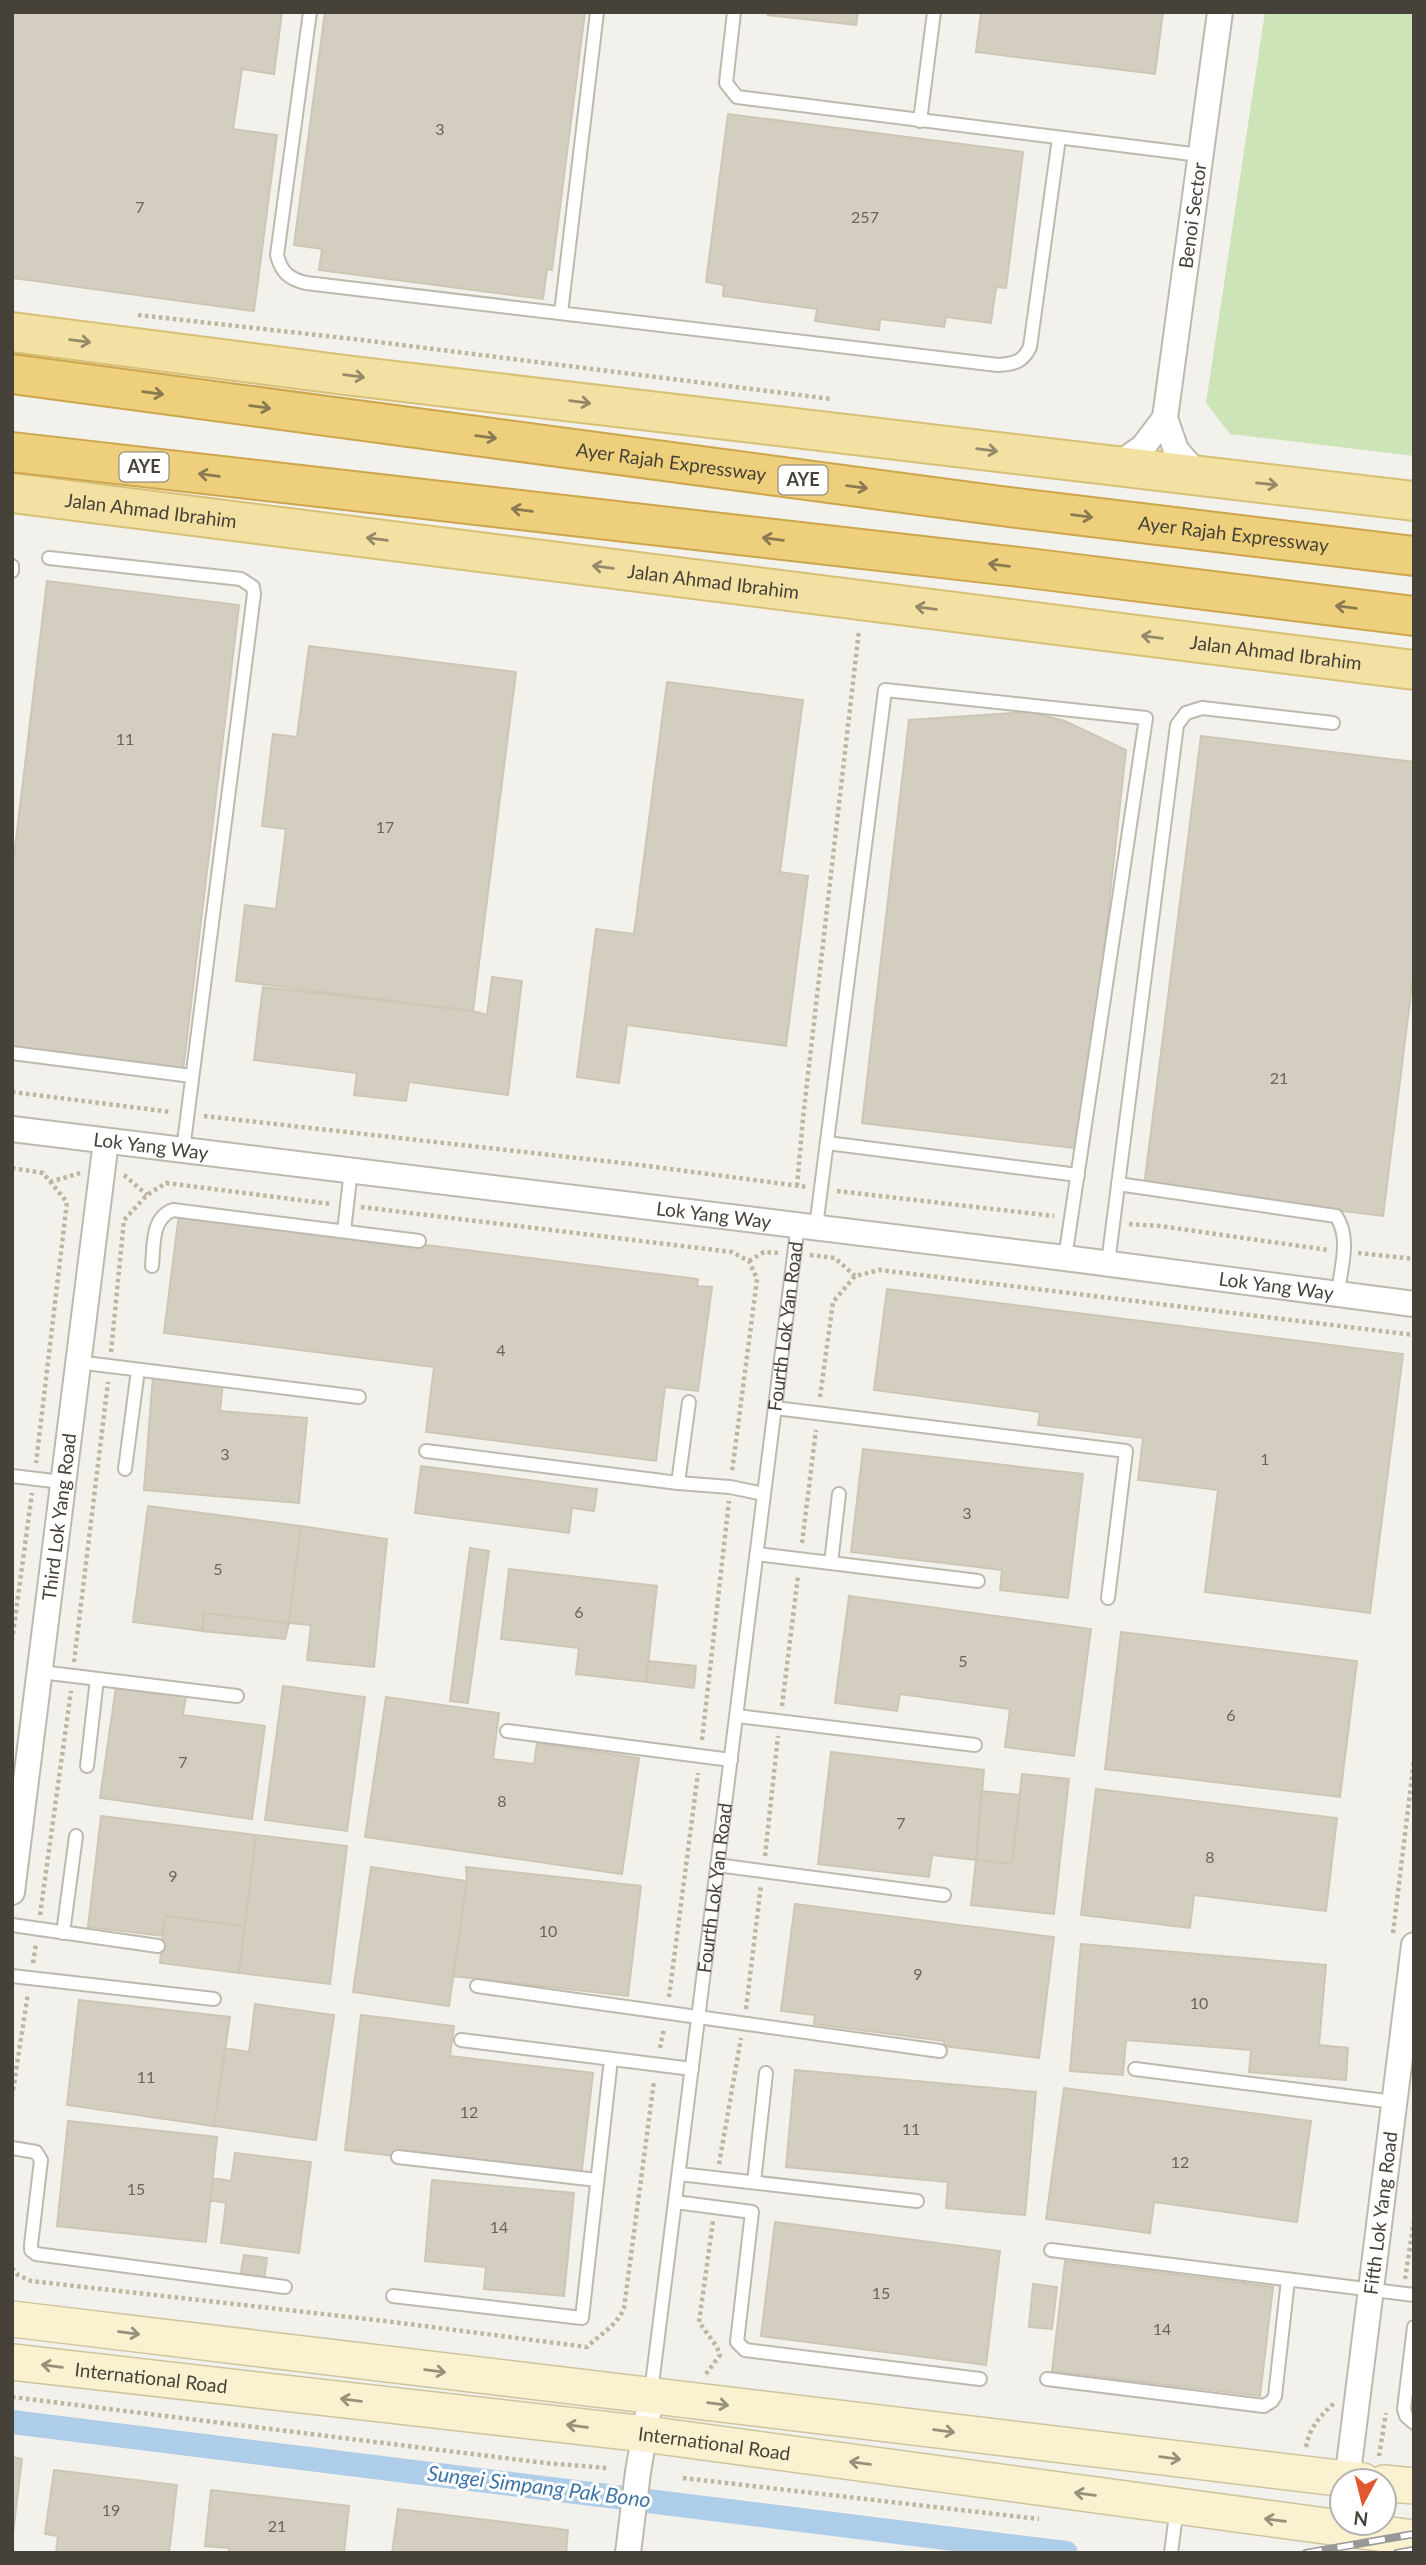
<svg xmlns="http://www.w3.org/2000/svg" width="1426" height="2565" viewBox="0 0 1426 2565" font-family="Lato,sans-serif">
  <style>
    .green { fill: #cde3b8 }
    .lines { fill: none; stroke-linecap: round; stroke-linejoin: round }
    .canal { stroke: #aecde9; stroke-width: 24 }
    .building { fill: #d4cec1; stroke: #cec6b5; stroke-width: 2 }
    .service-casing { stroke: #beb9ae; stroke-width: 16 }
    .minor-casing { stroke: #beb9ae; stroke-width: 28 }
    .secondary-casing { stroke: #cec59f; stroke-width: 38 }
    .primary-casing { stroke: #d7bf75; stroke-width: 42 }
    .motorway-casing { stroke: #cca54c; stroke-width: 42 }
    .path { stroke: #beb6a1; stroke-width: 4.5; stroke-dasharray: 3.5 3.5; stroke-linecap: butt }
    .service { stroke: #fff; stroke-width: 12 }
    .minor { stroke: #fff; stroke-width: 24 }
    .secondary { stroke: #f9f1cf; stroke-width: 35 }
    .primary { stroke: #f3e1a4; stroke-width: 38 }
    .motorway { stroke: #eecf7b; stroke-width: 38 }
    .rail-casing { stroke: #989898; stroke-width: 8 }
    .rail { stroke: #fff; stroke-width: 5; stroke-dasharray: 16; stroke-linecap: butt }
    .oneway { stroke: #948a69 }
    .oneway2 { stroke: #8a7a53 }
    .oneway3 { stroke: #97917c }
    .labels { text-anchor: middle; stroke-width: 6; stroke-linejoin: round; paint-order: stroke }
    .number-label { font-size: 16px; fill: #6a655b }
    .shield { fill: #fff; stroke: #7e7b74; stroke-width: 2 }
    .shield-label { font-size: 18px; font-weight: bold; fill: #474239 }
    .street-label { font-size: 19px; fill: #474239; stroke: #fff }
    .water-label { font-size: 21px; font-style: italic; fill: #3e74a7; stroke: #fff }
  </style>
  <rect width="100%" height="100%" fill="#f3f1eb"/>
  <path class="green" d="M1265,12H1414V456L1230,434L1206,403Z"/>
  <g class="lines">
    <path class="canal" d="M12,2422L1066,2553"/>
  </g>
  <path class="building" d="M12,12H282L274,74L242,69L233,129L277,135L254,311L12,278Z
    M325,12H585L552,270L547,269L543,299L319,270L322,249L294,245Z
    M768,12H858L856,25L768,15Z
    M981,12H1163L1155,74L976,52Z
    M728,114L1023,152L1006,288L996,287L991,323L946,317L944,327L880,319L879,330L815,321L817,309L723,296L724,285L706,282Z
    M47,581L239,605L183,1071L12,1051V873Z
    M309,646L516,672L473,1011L236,981L245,905L276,909L286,829L262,826L273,734L297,737Z
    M667,682L803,700L780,872L808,876L786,1046L627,1025L619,1083L577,1077L596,929L634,934Z
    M1029,712L1065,721L1126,750L1082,1149L862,1123L909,720Z
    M1201,736L1414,762V969L1383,1216L1144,1187Z
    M492,977L522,981L508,1095L409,1082L406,1101L354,1095L357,1073L254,1060L263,987L473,1011L487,1015Z
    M179,1214L698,1279L697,1286L712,1287L698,1391L665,1387L656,1461L426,1432L434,1367L164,1333Z
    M887,1289L1403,1354L1370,1613L1205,1592L1218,1490L1138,1480L1143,1438L1038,1425L1040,1412L874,1390Z
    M153,1376L223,1382L220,1411L307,1418L299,1503L144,1490Z
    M863,1449L1083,1474L1068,1598L1000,1590L1002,1570L851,1552Z
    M421,1466L597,1489L594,1511L572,1508L569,1533L415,1513Z
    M148,1506L301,1526L289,1623L204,1613L202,1631L133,1622Z
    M301,1526L387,1539L374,1667L307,1660L311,1625L289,1623Z
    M470,1548L489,1551L468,1703L450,1701Z
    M509,1569L657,1586L646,1682L576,1674L579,1648L501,1639Z
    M849,1596L1091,1629L1074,1756L1005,1747L1010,1709L900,1694L897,1711L835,1703Z
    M204,1613L289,1623L285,1639L202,1631Z
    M1121,1632L1357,1661L1340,1797L1105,1769Z
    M648,1661L696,1666L694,1688L646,1682Z
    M283,1686L365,1697L347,1831L265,1820Z
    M116,1687L186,1696L183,1715L265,1726L252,1819L100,1798Z
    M386,1697L499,1713L493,1759L534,1764L537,1743L639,1758L622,1874L365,1837Z
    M831,1752L984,1770L976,1860L932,1855L929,1877L818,1864Z
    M1022,1774L1069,1779L1054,1914L971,1905L976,1860L1012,1864Z
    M1096,1789L1337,1818L1326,1911L1194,1895L1190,1928L1081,1915Z
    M981,1791L1020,1795L1012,1864L976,1860Z
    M101,1816L256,1835L245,1926L165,1916L163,1936L88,1927Z
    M256,1835L347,1846L330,1984L239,1973Z
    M371,1867L467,1881L449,2006L353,1992Z
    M466,1867L641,1886L628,1996L453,1976L467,1881Z
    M795,1904L1054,1937L1039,2058L944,2046V2041L814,2024L815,2015L781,2011Z
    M165,1916L245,1926L239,1973L160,1963Z
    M1081,1944L1326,1965L1319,2045L1348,2048L1346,2080L1249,2072L1251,2050L1126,2040L1123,2075L1070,2071Z
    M79,2000L230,2017L214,2126L67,2105Z
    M255,2004L334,2015L316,2140L214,2126L225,2048L249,2052Z
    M361,2015L454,2026L450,2056L593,2073L581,2178L345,2150Z
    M795,2070L1036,2092L1025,2215L946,2208L948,2182L786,2167Z
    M1064,2088L1311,2121L1297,2222L1154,2202L1150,2233L1046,2219Z
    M68,2121L217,2137L206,2242L57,2226Z
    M235,2153L311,2162L299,2253L221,2243L226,2203L210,2200L213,2178L231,2181Z
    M432,2180L574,2193L564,2296L484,2289L486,2267L425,2261Z
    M775,2222L1000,2251L986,2365L761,2336Z
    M244,2255L267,2258L264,2280L240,2277Z
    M1065,2261L1273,2287L1260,2396L1052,2371Z
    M1033,2284L1057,2287L1052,2329L1029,2327Z
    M12,2457L22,2459L12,2542Z
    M54,2470L177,2485L169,2553H56L58,2536L45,2534Z
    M211,2490L349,2506L344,2553H229V2548L205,2546Z
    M398,2509L568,2530L566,2553H392Z"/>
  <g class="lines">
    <defs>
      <g id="service">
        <path d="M310,12L277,255C281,272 289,279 306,283L998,365C1014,364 1023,362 1030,347L1059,138"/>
        <path d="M734,12L726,83L737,97L1200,155"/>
        <path d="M920,121L934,12"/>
        <path d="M561,313L597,12"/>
        <path d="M49,558L241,579L253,587L254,594L183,1150"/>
        <path d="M12,566V571"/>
        <path d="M12,1053L192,1076"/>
        <path d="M827,1143L1078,1175"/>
        <path d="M1118,1184L1336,1216C1351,1237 1341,1268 1338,1292"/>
        <path d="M816,1227L885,690L1146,718L1065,1258"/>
        <path d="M344,1231L351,1170"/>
        <path d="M1108,1263L1177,725L1186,713L1202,708L1333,723"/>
        <path d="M152,1266C154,1246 151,1218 173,1210L419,1241"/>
        <path d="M77,1362L359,1397"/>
        <path d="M775,1408L1126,1451L1108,1598"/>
        <path d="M426,1451L678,1483L730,1487L764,1494"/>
        <path d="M125,1469L138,1370"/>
        <path d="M12,1476L62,1482"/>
        <path d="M678,1483L689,1402"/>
        <path d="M757,1554L978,1581"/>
        <path d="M831,1563L839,1494"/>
        <path d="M41,1672L237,1696"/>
        <path d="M737,1716L975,1745"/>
        <path d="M507,1731L731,1760"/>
        <path d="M87,1766L97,1679"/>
        <path d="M717,1865L944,1895"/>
        <path d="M12,1925L158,1946"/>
        <path d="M63,1933L76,1836"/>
        <path d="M12,1976L214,1999"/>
        <path d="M477,1986L940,2051"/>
        <path d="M461,2040L692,2069"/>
        <path d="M1135,2069L1394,2102"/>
        <path d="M12,2148L36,2152L41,2160L31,2245V2250L36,2254L285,2287"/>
        <path d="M398,2157L597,2180"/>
        <path d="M679,2174L917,2201"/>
        <path d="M754,2182L766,2073"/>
        <path d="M675,2202L752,2212L737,2342L745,2350L980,2379"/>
        <path d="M1051,2250L1414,2295"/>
        <path d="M393,2296L582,2318L611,2059"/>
        <path d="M1414,2327L1404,2409L1406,2416L1414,2423"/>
        <path d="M1047,2379L1264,2406L1272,2401L1275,2396L1288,2280"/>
        <path id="s1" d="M651,2392L798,1224"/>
        <path d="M1171,2553L1177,2507"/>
      </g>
      <g id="minor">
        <path d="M1116,466L1143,447L1165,418"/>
        <path id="s2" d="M1199,476L1176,450L1165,418L1220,12"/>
        <path id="s3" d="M12,1129L1065,1258L1414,1304"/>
        <path id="s4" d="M12,1892L106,1141"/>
        <path id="s5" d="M1347,2481L1414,1945"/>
        <path d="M628,2553L638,2472L651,2396"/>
      </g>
      <g id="secondary">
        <path d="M12,2319L1363,2481"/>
        <path id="s6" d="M12,2362L645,2434L1414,2538"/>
        <path d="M1384,2483L1414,2486"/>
      </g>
      <g id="primary">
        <path d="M12,332L353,376L1414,501"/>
        <path id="s7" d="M12,493L1414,670"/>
      </g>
      <g id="motorway">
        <path id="s8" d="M12,374L1001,506L1414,556"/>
        <path d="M12,452L1020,567L1414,616"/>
      </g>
    </defs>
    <use href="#service" class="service-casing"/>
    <use href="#minor" class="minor-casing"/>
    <use href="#secondary" class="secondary-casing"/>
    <use href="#primary" class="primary-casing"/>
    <use href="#motorway" class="motorway-casing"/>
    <path class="path" d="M138,315L362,340L831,399
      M12,1092L171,1112
      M204,1116L640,1165L807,1187
      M12,1168L43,1173L67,1202L36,1463
      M124,1175L147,1195
      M50,1182L80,1173
      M797,1186L803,1118L859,630
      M837,1191L1054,1216
      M361,1207L732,1252L749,1261L757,1279L732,1472
      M1129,1224L1160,1226L1328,1250
      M1358,1253L1414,1259
      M810,1255L835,1258L855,1276
      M749,1261L764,1252L780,1253
      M111,1352L124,1220L147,1195L166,1183L331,1204
      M820,1397L833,1302L855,1276L880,1270L1414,1335
      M802,1543L816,1430
      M12,1641L32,1493
      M74,1662L108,1382
      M782,1706L798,1576
      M702,1740L729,1501
      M765,1856L778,1736
      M40,1915L71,1691
      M1393,1933L1414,1760
      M33,1963L36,1944
      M669,1997L698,1773
      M746,2009L761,1885
      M660,2048L664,2029
      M12,2097L28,1993
      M719,2164L741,2038
      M12,2268L18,2275L31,2281L385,2321L587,2347C600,2334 617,2326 624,2308L654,2081
      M1405,2279L1414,2221
      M706,2374L720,2355L717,2347L699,2322L713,2221
      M12,2397L545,2463L607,2468
      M1306,2447C1310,2426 1320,2417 1334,2403
      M1379,2456L1386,2413
      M683,2478L1039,2519"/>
    <use href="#service" class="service"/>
    <use href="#minor" class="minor"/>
    <use href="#secondary" class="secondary"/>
    <use href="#primary" class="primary"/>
    <use href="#motorway" class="motorway"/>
    <defs>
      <path id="rail" d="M1306,2553L1414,2534
        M1397,2553L1414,2550"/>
    </defs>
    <use href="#rail" class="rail-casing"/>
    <use href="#rail" class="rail"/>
  </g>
  <defs><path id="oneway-shaft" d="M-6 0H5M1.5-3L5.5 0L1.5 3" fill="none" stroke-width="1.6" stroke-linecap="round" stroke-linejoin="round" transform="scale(1.75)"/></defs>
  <g class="oneway">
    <use href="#oneway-shaft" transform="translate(80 341) rotate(7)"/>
    <use href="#oneway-shaft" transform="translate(354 376) rotate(7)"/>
    <use href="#oneway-shaft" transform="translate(580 402) rotate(7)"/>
    <use href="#oneway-shaft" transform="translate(987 450) rotate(7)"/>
    <use href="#oneway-shaft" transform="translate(1267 484) rotate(6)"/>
    <use href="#oneway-shaft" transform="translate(377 539) rotate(-173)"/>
    <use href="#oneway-shaft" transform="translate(603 567) rotate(-173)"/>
    <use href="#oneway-shaft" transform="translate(926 608) rotate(-173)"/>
    <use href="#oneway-shaft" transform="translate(1152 637) rotate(-173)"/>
  </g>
  <g class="oneway2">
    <use href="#oneway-shaft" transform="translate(153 393) rotate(8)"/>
    <use href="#oneway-shaft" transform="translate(260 407) rotate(8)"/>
    <use href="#oneway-shaft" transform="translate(486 437) rotate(8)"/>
    <use href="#oneway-shaft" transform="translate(209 475) rotate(-173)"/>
    <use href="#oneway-shaft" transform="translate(857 487) rotate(8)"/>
    <use href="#oneway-shaft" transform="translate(522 510) rotate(-173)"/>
    <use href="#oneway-shaft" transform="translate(1082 516) rotate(7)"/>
    <use href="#oneway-shaft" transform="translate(773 539) rotate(-173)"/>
    <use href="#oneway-shaft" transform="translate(999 565) rotate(-173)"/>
    <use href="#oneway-shaft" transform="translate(1346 607) rotate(-173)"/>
  </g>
  <g class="oneway3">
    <use href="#oneway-shaft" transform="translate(129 2333) rotate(7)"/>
    <use href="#oneway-shaft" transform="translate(52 2366) rotate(-173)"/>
    <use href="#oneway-shaft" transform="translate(435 2371) rotate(7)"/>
    <use href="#oneway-shaft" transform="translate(351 2400) rotate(-173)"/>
    <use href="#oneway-shaft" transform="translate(718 2404) rotate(7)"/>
    <use href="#oneway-shaft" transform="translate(577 2426) rotate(-173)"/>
    <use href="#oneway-shaft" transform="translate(944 2431) rotate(7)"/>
    <use href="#oneway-shaft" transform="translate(1170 2458) rotate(7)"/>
    <use href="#oneway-shaft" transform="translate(860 2463) rotate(-172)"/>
    <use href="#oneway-shaft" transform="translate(1085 2494) rotate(-172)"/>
    <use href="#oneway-shaft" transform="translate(1275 2520) rotate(-172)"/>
  </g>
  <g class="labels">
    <g class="number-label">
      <text x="440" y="135">3</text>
      <text x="140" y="213">7</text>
      <text x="865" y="223">257</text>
      <text x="125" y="745">11</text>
      <text x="385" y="833">17</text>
      <text x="1279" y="1084">21</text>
      <text x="501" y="1356">4</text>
      <text x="225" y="1460">3</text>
      <text x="1265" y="1465">1</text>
      <text x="967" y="1519">3</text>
      <text x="218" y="1575">5</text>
      <text x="579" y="1618">6</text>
      <text x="963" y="1667">5</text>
      <text x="1231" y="1721">6</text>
      <text x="183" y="1768">7</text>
      <text x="502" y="1807">8</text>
      <text x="901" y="1829">7</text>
      <text x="1210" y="1863">8</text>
      <text x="173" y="1882">9</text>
      <text x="548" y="1937">10</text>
      <text x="918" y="1980">9</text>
      <text x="1199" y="2009">10</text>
      <text x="146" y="2083">11</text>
      <text x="469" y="2118">12</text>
      <text x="911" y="2135">11</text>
      <text x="1180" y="2168">12</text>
      <text x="136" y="2195">15</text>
      <text x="499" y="2233">14</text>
      <text x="881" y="2299">15</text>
      <text x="1162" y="2335">14</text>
      <text x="111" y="2516">19</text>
      <text x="277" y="2532">21</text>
    </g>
    <g class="shield">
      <rect x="119.5" y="452.5" width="49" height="29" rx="5"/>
      <rect x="778.5" y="465.5" width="49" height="29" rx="5"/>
    </g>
    <g class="shield-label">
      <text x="144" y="473">AYE</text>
      <text x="803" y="486">AYE</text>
    </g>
    <g class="street-label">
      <text dy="7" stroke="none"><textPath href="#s2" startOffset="273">Benoi Sector</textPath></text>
      <text dy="7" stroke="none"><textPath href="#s8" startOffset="665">Ayer Rajah Expressway</textPath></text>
      <text dy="7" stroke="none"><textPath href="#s7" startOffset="140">Jalan Ahmad Ibrahim</textPath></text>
      <text dy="7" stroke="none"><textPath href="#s8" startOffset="1232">Ayer Rajah Expressway</textPath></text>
      <text dy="7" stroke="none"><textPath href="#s7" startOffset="707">Jalan Ahmad Ibrahim</textPath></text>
      <text dy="7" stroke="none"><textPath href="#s7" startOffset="1274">Jalan Ahmad Ibrahim</textPath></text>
      <text dy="7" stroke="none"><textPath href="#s3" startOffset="140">Lok Yang Way</textPath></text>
      <text dy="7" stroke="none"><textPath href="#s3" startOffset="707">Lok Yang Way</textPath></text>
      <text dy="7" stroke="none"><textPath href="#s3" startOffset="1274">Lok Yang Way</textPath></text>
      <text dy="7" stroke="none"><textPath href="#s1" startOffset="1074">Fourth Lok Yan Road</textPath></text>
      <text dy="7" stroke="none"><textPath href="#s4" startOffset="378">Third Lok Yang Road</textPath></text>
      <text dy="7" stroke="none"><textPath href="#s1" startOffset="508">Fourth Lok Yan Road</textPath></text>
      <text dy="7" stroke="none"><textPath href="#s5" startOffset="270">Fifth Lok Yang Road</textPath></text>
      <text dy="7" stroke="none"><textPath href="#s6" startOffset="140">International Road</textPath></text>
      <text dy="7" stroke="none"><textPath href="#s6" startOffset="707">International Road</textPath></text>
    </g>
    <g class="water-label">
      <text transform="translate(539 2487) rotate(7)" y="7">Sungei Simpang Pak Bono</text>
    </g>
  </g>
  <rect width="1426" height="2565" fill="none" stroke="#474239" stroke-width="28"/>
  <g transform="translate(1363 2502) rotate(187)"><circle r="33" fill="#ffffff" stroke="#b5b3b0" stroke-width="2"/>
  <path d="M0-5L12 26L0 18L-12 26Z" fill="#e25833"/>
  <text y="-10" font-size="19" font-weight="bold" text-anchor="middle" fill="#474239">N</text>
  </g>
</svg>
